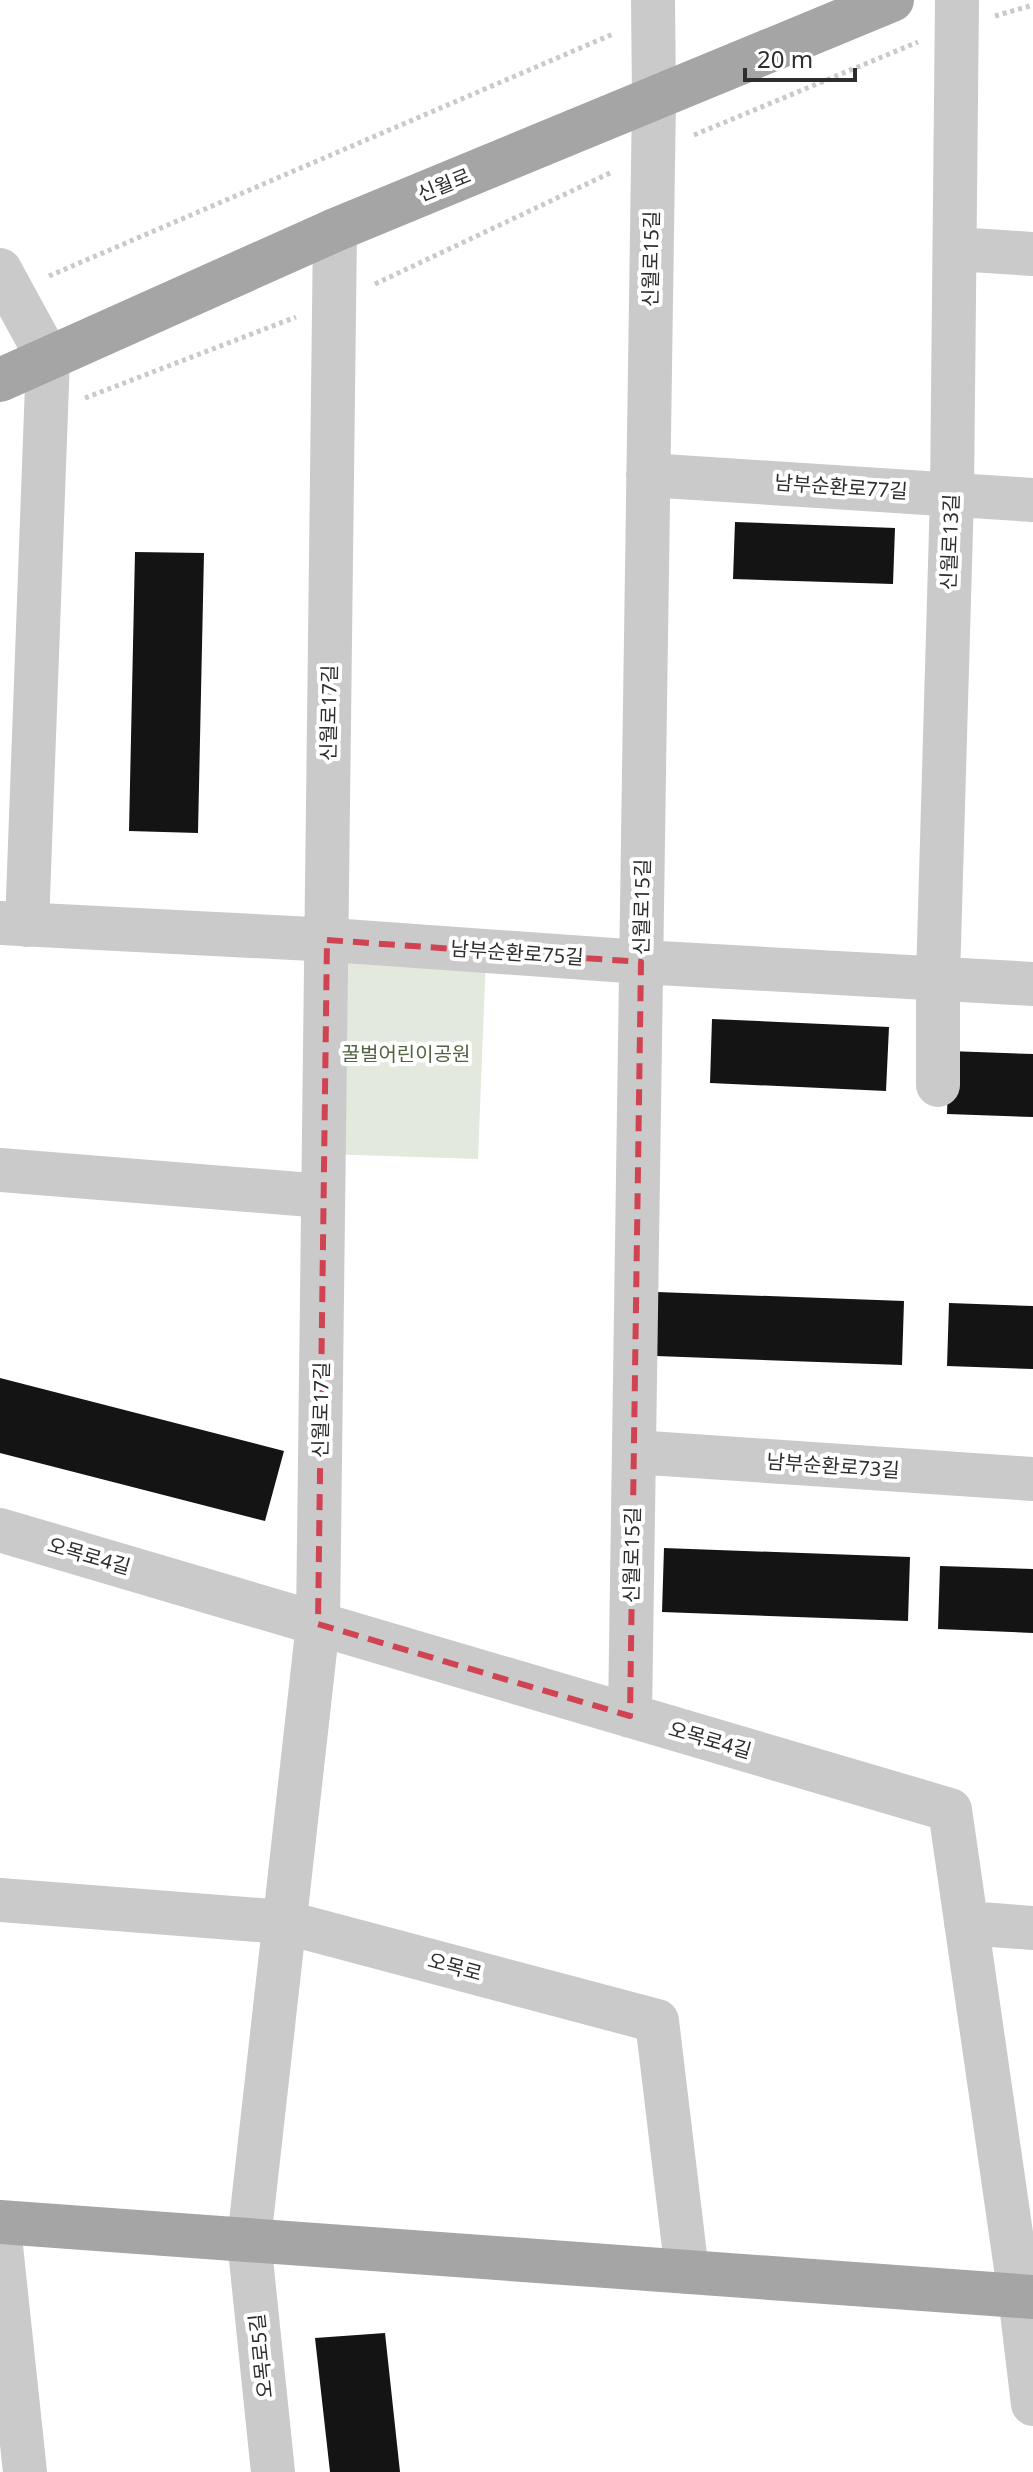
<svg xmlns="http://www.w3.org/2000/svg" width="1033" height="2472" viewBox="0 0 1033 2472" font-family="'Noto Sans','Noto Sans KR',sans-serif">
  <style>
    .green { fill: #e3e9dc }
    .building { fill: #141414 }
    .lines { fill: none; stroke-linecap: round; stroke-linejoin: round }
    .path { stroke: #cacaca; stroke-width: 5; stroke-dasharray: 4 4; stroke-linecap: butt }
    .minor { stroke: #cacaca; stroke-width: 44 }
    .major { stroke: #a5a5a5; stroke-width: 44 }
    .marked { fill: none; stroke: #d04352; stroke-width: 6; stroke-dasharray: 16 10; stroke-linejoin: round }
    .labels { text-anchor: middle; stroke-width: 8; stroke-linejoin: round; paint-order: stroke }
    .street-label { font-size: 20px; fill: #2d2d2d; stroke: #fff }
    .park-label { font-size: 20px; fill: #526340; stroke: #fff }
  </style>
  <rect width="100%" height="100%" fill="#fff"/>
  <path class="green" d="M333,949L486,955L478,1159L326,1154Z"/>
  <path class="building" d="M735,522L895,528L893,584L733,579Z
    M135,552L204,553L198,833L129,831Z
    M712,1019L889,1027L886,1091L710,1083Z
    M949,1051L1033,1054V1117L947,1114Z
    M657,1292L904,1301L902,1365L656,1356Z
    M949,1303L1033,1306V1369L947,1366Z
    M0,1378L284,1451L265,1521L0,1453Z
    M664,1548L910,1557L908,1621L662,1612Z
    M940,1566L1033,1569V1633L938,1629Z
    M385,2333L400,2472H330L315,2338Z"/>
  <g class="lines">
    <path class="path" d="M995,16L1033,5
      M694,135L918,42
      M49,276L613,34
      M375,284L612,172
      M85,398L296,317"/>
    <path class="minor" d="M955,249L1033,254
      M0,270L48,358L27,925
      M648,475L1033,500
      M0,923L331,940L641,962L1033,984
      M938,1085V979L952,495L957,0
      M0,1170L323,1196
      M634,1452L1033,1479
      M0,1530L950,1810L1020,2296L1033,2404
      M630,1716L654,98L653,0
      M0,1900L284,1922L657,2021L687,2272
      M966,1923L1033,1928
      M0,2237L25,2472
      M273,2472L249,2240L318,1624L335,230"/>
    <path class="major" d="M0,380L335,230L892,0
      M0,2222L1033,2297"/>
  </g>
  <path class="marked" d="M327,940L641,962L630,1716L318,1624Z"/>
  <g class="labels">
    <g class="street-label">
      <text transform="translate(444 185) rotate(-22)" y="7">신월로</text>
      <text transform="translate(651 259) rotate(-89)" y="7">신월로15길</text>
      <text transform="translate(841 487) rotate(4)" y="7">남부순환로77길</text>
      <text transform="translate(950 542) rotate(-88)" y="7">신월로13길</text>
      <text transform="translate(329 713) rotate(-89)" y="7">신월로17길</text>
      <text transform="translate(642 907) rotate(-89)" y="7">신월로15길</text>
      <text transform="translate(517 953) rotate(4)" y="7">남부순환로75길</text>
      <text transform="translate(321 1410) rotate(-89)" y="7">신월로17길</text>
      <text transform="translate(833 1466) rotate(4)" y="7">남부순환로73길</text>
      <text transform="translate(632 1555) rotate(-89)" y="7">신월로15길</text>
      <text transform="translate(89 1556) rotate(16)" y="7">오목로4길</text>
      <text transform="translate(710 1740) rotate(16)" y="7">오목로4길</text>
      <text transform="translate(455 1967) rotate(15)" y="7">오목로</text>
      <text transform="translate(261 2356) rotate(-96)" y="7">오목로5길</text>
    </g>
    <g class="park-label">
      <text x="406" y="1061">꿀벌어린이공원</text>
    </g>
  </g>
  <path d="M745 68v12h110v-12" fill="none" stroke="#2d2d2d" stroke-width="4"/>
  <text x="757" y="68" font-size="24" fill="#2d2d2d" stroke="#ffffff" stroke-width="6" paint-order="stroke">20 m</text>
</svg>
